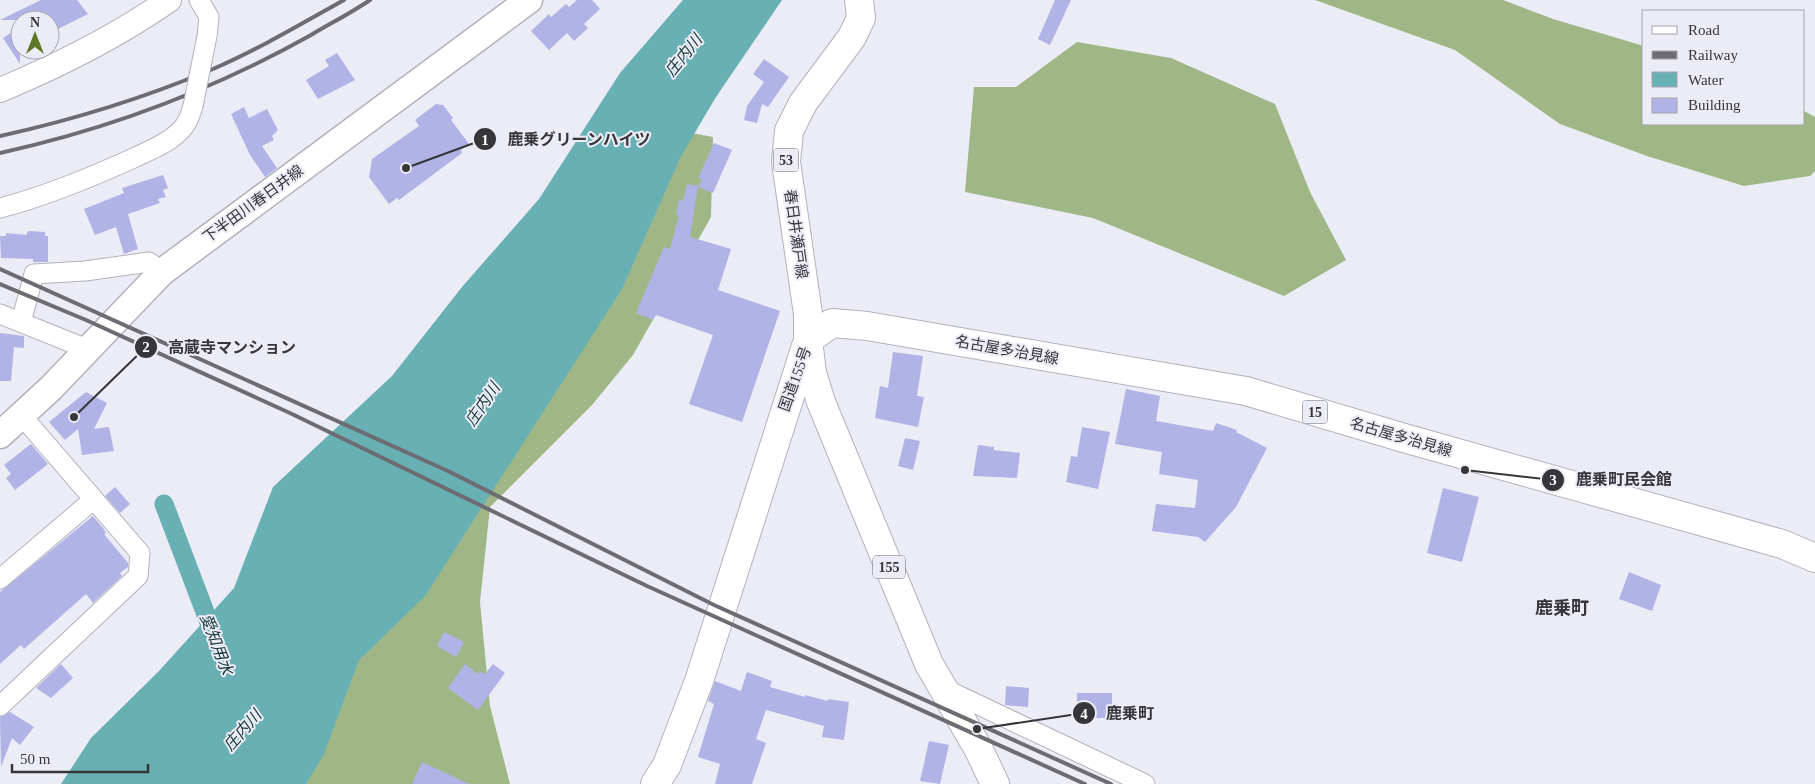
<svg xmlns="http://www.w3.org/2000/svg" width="1815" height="784" viewBox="0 0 1815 784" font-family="'Times New Roman','Noto Sans JP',serif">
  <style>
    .forest { fill: #9fb786 }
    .water { fill: #68b0b4 }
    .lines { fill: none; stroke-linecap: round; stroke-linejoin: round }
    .canal { stroke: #68b0b4; stroke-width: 19 }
    .building { fill: #b1b3e6 }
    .minor-casing { stroke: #b1b2bc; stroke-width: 21 }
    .tertiary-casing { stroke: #b1b2bc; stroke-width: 26 }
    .secondary-casing { stroke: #b1b2bc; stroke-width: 29 }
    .primary-casing { stroke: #b1b2bc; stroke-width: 30 }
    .trunk-casing { stroke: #b1b2bc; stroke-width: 30 }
    .minor { stroke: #fff; stroke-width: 19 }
    .tertiary { stroke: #fff; stroke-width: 24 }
    .secondary { stroke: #fff; stroke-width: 26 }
    .primary { stroke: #fff; stroke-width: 28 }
    .trunk { stroke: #fff; stroke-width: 28 }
    .rail { stroke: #6c6c72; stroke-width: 4 }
    .minor-bridge-casing { stroke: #b1b2bc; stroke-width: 21; stroke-linecap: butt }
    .minor-bridge { stroke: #fff; stroke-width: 19 }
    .labels { text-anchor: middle; stroke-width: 4; stroke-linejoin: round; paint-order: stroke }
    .shield { fill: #ebecf6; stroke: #6c6d72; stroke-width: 1 }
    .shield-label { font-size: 14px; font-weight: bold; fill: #36363a }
    .street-label { font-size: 15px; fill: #36363a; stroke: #ebecf6 }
    .water-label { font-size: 16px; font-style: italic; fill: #15393b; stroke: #ebecf6 }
    .quarter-label { font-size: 18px; font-weight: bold; fill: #36363a; stroke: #ebecf6 }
    .leader { fill: none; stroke: #36363a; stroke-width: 2 }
    .callout-dot { fill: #36363a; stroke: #ebecf6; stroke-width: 2 }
    .mark-label { font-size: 15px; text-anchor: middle; font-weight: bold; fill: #fff }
    .callout-label { font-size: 16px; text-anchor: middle; font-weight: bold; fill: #36363a; stroke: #ebecf6; stroke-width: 4; stroke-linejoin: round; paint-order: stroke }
  </style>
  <rect width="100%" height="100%" fill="#ebecf6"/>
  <path class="forest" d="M1315,0H1503L1553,19L1644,46V124H1804V111L1815,117V171L1810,176L1744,186L1647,156L1560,124L1455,50Z
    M1077,42L1171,58L1275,104L1310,192L1346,260L1284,296L1093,218L965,192L974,87H1016Z
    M666,128L713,137L711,217L633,355L592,405L490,507L480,602L490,706L510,784H171Z"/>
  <path class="water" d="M683,0H782L716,97L681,156L622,289L425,596L359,660L324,754L306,784H61L91,738L159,671L234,588L273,487L392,376L462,287L539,199L620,73Z"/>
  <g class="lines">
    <path class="canal" d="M164,504L216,641"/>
  </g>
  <path class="building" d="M41,0H77L88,14L50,33V20H0Z
    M577,0H592L600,9L584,24L588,28L574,41L567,33L549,50L531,31L549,14L551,17L566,4L569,7Z
    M1055,0H1071L1050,45L1038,39Z
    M20,27V64L3,38Z
    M337,53L355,80L318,99L306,80L329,66L325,60Z
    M764,59L789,77L768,107L762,104L757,123L744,120L747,106L764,82L753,74Z
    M436,104L443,105L453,118L451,120L469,144L461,150L462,153L399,200L397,198L389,204L369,177L372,159L419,126L415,120Z
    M244,107L249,118L267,109L278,130L272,136L274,140L262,146L277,168L265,177L250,155L231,114Z
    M714,143L732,150L713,193L698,187L702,179L698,178Z
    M163,175L168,188L163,190L166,197L158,199L160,203L128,214L138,249L124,254L116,227L95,235L84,209L124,193L122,188Z
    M687,184L698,186L690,237L731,249L718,290L780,311L742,422L689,404L713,335L656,315L653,320L636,313L664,247L670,249L679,215H676L679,200L683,201Z
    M28,231L45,232V236H48V262H33V259L1,258L0,236H6V233L26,235Z
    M0,333L24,336V348L14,347L11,381H0Z
    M893,352L923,356L917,396L924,397L918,427L875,418L880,386L888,388Z
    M1126,389L1160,396L1156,421L1213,431L1216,423L1237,430L1236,432L1267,448L1236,507L1205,542L1198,537L1152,531L1156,504L1195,508L1198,480L1159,474L1162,452L1115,444Z
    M86,392L107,403L94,429L109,427L114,451L82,455L78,429L65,440L49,422Z
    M1082,427L1110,432L1098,489L1066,482L1071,456L1077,457Z
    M905,438L920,441L913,470L898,466Z
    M31,444L48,464L15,490L6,478L11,474L4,465Z
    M978,445L994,447V450L1020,453L1017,478L973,476Z
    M115,487L130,504L120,513L105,496Z
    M1443,488L1479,497L1462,562L1427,553Z
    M93,516L103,528L106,533L104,534L128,563V567L120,573L122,576L93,603L86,594L24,649L21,645L0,664V592Z
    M1629,572L1661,585L1652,611L1619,599Z
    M444,632L464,642L456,657L437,646Z
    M61,664L73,678L51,698L36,688Z
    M465,664L478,674L480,671L485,674L493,664L505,673L478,710L448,688Z
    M747,672L772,681L770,687L805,697V695L828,701V699L849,702L844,740L822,737L824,726L766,710L756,739L766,743L752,784H715L720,764L698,757L714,704L708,701L715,681L741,691Z
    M1006,686L1029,688L1028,707L1005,705Z
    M1077,693H1112V718H1077Z
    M10,712L34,727L20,745L12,738L1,767L0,717Z
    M929,741L949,745L940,784L920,781Z
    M422,762L469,784H412Z"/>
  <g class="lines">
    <defs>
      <path id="minor" d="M199,0L209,17L207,36
        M0,208C47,196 92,177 136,157C150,150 167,144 179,132C187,125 190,116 193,106
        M0,314L87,349
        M21,322L34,274L85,271L149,262L162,272
        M0,579L93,500
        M943,688L1145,784
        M0,706L138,576L140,553L22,416"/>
      <path id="tertiary" d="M0,90C60,65 116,37 169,0"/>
      <path id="secondary" d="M0,435L51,388L162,272L529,0"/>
      <path id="primary" d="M808,340L832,323L867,326L1246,391L1404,438L1782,544L1815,558
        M808,340V314L786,162L789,131L803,103L852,37L861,18L859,0"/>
      <path id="trunk" d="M808,340L812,373L821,402L929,664L979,750L995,784
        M655,784L667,765L699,681L806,346"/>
    </defs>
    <use href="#minor" class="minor-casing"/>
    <use href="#tertiary" class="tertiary-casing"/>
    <use href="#secondary" class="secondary-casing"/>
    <use href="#primary" class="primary-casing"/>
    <use href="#trunk" class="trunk-casing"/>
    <use href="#minor" class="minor"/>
    <use href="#tertiary" class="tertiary"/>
    <use href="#secondary" class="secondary"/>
    <use href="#primary" class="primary"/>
    <use href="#trunk" class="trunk"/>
    <path class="rail" d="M0,136C73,120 144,98 213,69C259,49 301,24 344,0
      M0,153C109,129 213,90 311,35C331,23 351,13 370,0
      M0,269L448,471L714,605L1111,784
      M0,284L86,320L292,414L647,586L1085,784"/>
    <defs>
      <path id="minor-bridge" d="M193,106L207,36"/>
    </defs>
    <use href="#minor-bridge" class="minor-bridge-casing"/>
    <use href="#minor-bridge" class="minor-bridge"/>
  </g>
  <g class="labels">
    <g class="shield">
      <rect x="773.5" y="148.5" width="25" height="23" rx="4"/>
      <rect x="1302.5" y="400.5" width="25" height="23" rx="4"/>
      <rect x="873" y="555.5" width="32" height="23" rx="4"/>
    </g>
    <g class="shield-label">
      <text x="786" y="165">53</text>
      <text x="1315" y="417">15</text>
      <text x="889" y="572">155</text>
    </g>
    <g class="street-label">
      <text transform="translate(253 204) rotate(-36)" y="5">下半田川春日井線</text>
      <text transform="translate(796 234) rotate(82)" y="5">春日井瀬戸線</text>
      <text transform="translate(1007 350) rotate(10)" y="5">名古屋多治見線</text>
      <text transform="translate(795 379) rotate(-70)" y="5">国道155号</text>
      <text transform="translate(1401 437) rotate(16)" y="5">名古屋多治見線</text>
    </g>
    <g class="water-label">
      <text transform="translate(683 55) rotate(-51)" y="6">庄内川</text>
      <text transform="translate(482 404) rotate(-56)" y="6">庄内川</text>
      <text transform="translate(217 644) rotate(69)" y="6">愛知用水</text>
      <text transform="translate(242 730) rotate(-49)" y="6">庄内川</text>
    </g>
    <g class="quarter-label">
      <text x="1562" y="614">鹿乗町</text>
    </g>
  </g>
  <path class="leader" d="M406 168L485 139M74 417L146 347M1465 470L1553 480M977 729L1084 713"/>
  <g class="callout-dot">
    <circle cx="406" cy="168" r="5"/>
    <circle cx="74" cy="417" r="5"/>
    <circle cx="1465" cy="470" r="5"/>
    <circle cx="977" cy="729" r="5"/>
    <circle cx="485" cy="139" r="12"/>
    <circle cx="146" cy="347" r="12"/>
    <circle cx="1553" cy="480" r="12"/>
    <circle cx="1084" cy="713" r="12"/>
  </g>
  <g class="mark-label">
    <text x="485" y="145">1</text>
    <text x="146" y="352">2</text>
    <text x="1553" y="485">3</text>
    <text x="1084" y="719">4</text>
  </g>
  <g class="callout-label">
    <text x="579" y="145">鹿乗グリーンハイツ</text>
    <text x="232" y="353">高蔵寺マンション</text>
    <text x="1624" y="485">鹿乗町民会館</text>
    <text x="1130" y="719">鹿乗町</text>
  </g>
  <rect x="1642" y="10" width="162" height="115" fill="#ebecf6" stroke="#a3a3ab"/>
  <rect x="1652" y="26" width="25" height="8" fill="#ffffff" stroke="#a3a3ab"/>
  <text x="1688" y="35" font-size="15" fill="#36363a">Road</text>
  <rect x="1652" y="51" width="25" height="8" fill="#6c6c72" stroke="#a3a3ab"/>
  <text x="1688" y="60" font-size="15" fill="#36363a">Railway</text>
  <rect x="1652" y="72" width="25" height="15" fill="#68b0b4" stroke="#a3a3ab"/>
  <text x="1688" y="85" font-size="15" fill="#36363a">Water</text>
  <rect x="1652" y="98" width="25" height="15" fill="#b1b3e6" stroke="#a3a3ab"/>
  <text x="1688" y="110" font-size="15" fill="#36363a">Building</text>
  <g transform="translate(35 35)"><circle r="24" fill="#ebecf6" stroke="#a3a3ab"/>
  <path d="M0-4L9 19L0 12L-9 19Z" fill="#617728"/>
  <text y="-8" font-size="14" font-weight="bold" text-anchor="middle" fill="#36363a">N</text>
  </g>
  <path d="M12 764v8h136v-8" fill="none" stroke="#36363a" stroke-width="2.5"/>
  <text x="20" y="764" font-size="15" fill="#36363a" stroke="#ebecf6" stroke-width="4" paint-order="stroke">50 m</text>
</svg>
